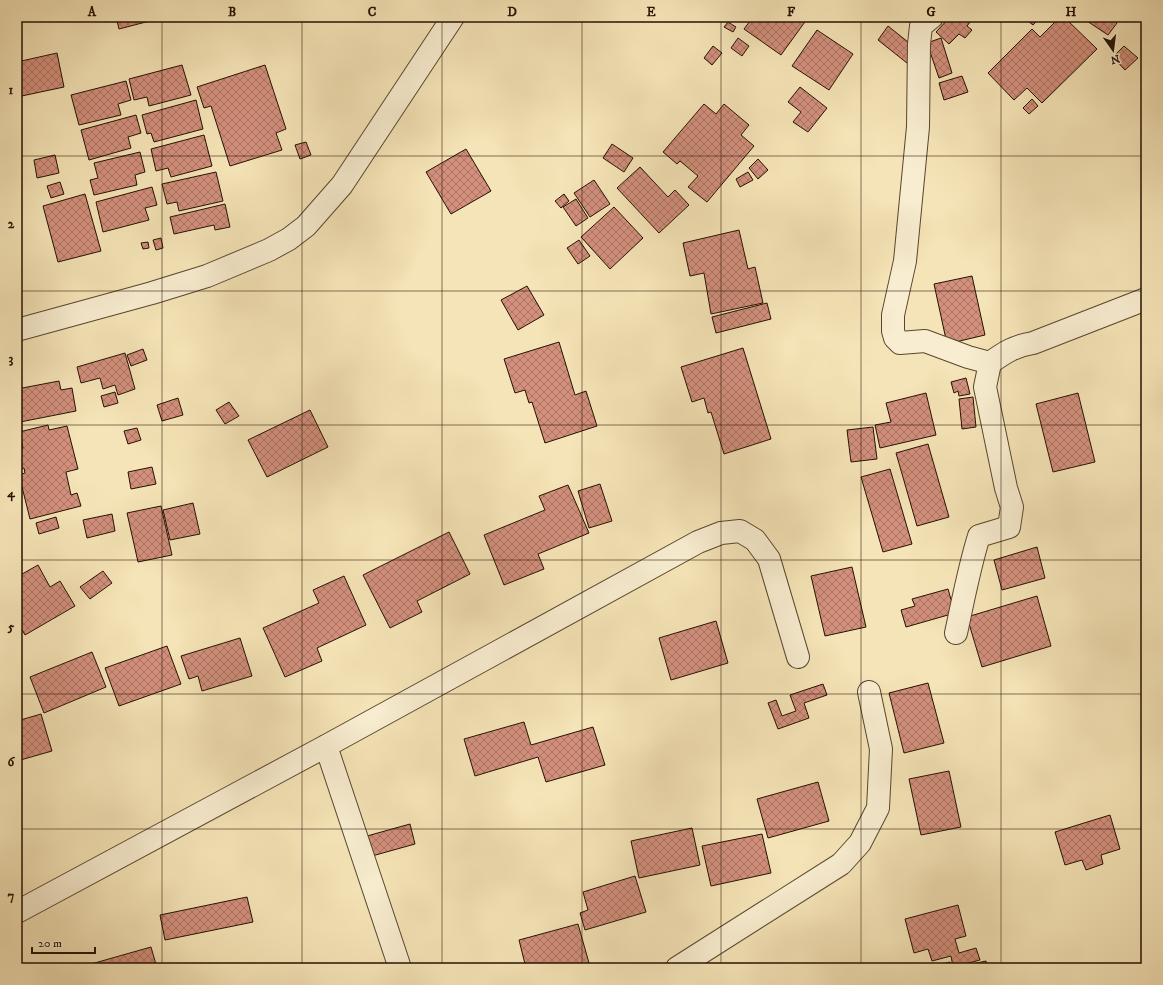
<svg xmlns="http://www.w3.org/2000/svg" width="1163" height="985" viewBox="0 0 1163 985" font-family="'IM FELL DW Pica',serif">
  <style>
    .building { fill: url(#building-cross-hatch); stroke: #241101 }
    .lines { fill: none; stroke-linecap: round; stroke-linejoin: round }
    .minor-casing { stroke: #58462e; stroke-width: 24 }
    .minor { stroke: #f8edd0; stroke-width: 22 }
    .grid { fill: none; stroke: #241101; stroke-width: 1; stroke-opacity: 0.55 }
    .neatline { fill: none; stroke: #241101; stroke-width: 1.5 }
    .grid-label { font-size: 13px; text-anchor: middle; font-weight: bold; fill: #241101 }
  </style>
  <defs>
    <pattern id="building-cross-hatch" width="8" height="8" patternUnits="userSpaceOnUse"><rect width="8" height="8" fill="#d3907d"/><path d="M0 0l8 8M0 8l8-8" fill="none" stroke="#ab7464"/></pattern>
  </defs>
  <rect width="100%" height="100%" fill="#f5e4b7"/>
  <filter id="stains"><feTurbulence type="fractalNoise" baseFrequency=".005" numOctaves="4"/><feColorMatrix values="0 0 0 0 .2 0 0 0 0 .09 0 0 0 0 .02 0 0 0 .5 -.17"/></filter>
  <radialGradient id="worn" r=".72"><stop offset=".6" stop-color="#630" stop-opacity="0"/><stop offset="1" stop-color="#630" stop-opacity=".3"/></radialGradient>
  <path class="building" d="M116,17H165L119,29Z
    M753,17H805L807,19L781,55L744,29Z
    M950,17H974L967,26L972,30L965,38L959,34L949,44L936,32Z
    M1023,17H1040L1033,25Z
    M1060,17H1064L1097,49L1042,103L1027,88L1014,100L988,73L1032,29L1040,37Z
    M1081,17H1107L1117,23L1108,35Z
    M728,22L736,27L733,32L724,27Z
    M888,26L918,50L907,63L878,40Z
    M817,30L853,54L829,90L792,66Z
    M738,38L749,46L742,56L731,48Z
    M941,38L952,73L939,78L927,43Z
    M713,46L722,53L712,65L704,58Z
    M1124,46L1138,58L1125,70L1113,57Z
    M57,53L64,87L17,97V62Z
    M182,65L191,95L149,106L147,97L134,100L129,79Z
    M265,65L286,129L276,133L282,150L230,166L211,106L204,108L197,87Z
    M962,76L968,92L944,100L939,83Z
    M126,81L131,100L118,104L121,115L79,125L71,95Z
    M800,87L827,108L808,132L793,122L801,112L788,102Z
    M1032,99L1038,106L1029,114L1023,108Z
    M196,100L203,129L154,142L151,133L147,134L142,115Z
    M704,104L716,114L724,104L749,125L741,135L754,146L707,202L688,187L698,176L680,161L677,164L663,152Z
    M136,115L141,133L128,137L131,148L89,160L81,130Z
    M204,135L212,166L171,177L168,168L156,171L151,149Z
    M306,142L311,155L300,159L295,145Z
    M612,144L633,158L624,172L603,158Z
    M466,149L491,191L451,214L426,172Z
    M140,152L145,172L135,175L137,185L94,195L90,180L98,178L94,163Z
    M55,155L59,173L37,178L34,160Z
    M758,159L768,170L758,179L749,168Z
    M640,167L668,197L675,190L689,205L659,233L617,188Z
    M216,172L223,201L179,211L177,202L167,204L162,184Z
    M748,172L753,180L740,187L736,179Z
    M594,180L610,204L590,217L574,193Z
    M60,182L64,194L51,198L47,186Z
    M152,187L157,205L145,208L149,220L103,232L96,202Z
    M85,194L101,251L58,262L43,206Z
    M564,194L569,201L561,208L555,201Z
    M576,199L588,218L576,226L563,207Z
    M225,204L230,227L215,230L214,225L174,234L170,217Z
    M614,207L643,238L610,269L581,237Z
    M739,230L748,269L755,267L763,303L711,314L704,273L690,276L683,243Z
    M161,238L163,248L156,250L153,240Z
    M579,240L590,256L578,264L567,248Z
    M148,242L149,248L143,249L141,243Z
    M972,276L985,335L947,344L934,284Z
    M527,286L544,315L518,330L501,300Z
    M767,303L771,319L716,333L712,317Z
    M559,342L575,395L586,391L597,426L545,443L532,402L529,403L525,390L515,393L504,359Z
    M743,348L771,439L724,454L711,412L708,413L704,398L692,402L681,367Z
    M143,349L147,360L131,366L127,355Z
    M125,353L135,389L118,395L115,385L103,389L100,378L81,383L77,367Z
    M966,378L970,394L959,396L958,391L954,393L951,382Z
    M59,381L61,390L72,388L76,411L20,422L17,409V389Z
    M115,392L118,403L104,407L101,396Z
    M926,393L936,435L880,448L875,425L891,422L886,403Z
    M1078,393L1095,462L1053,472L1036,404Z
    M973,397L976,427L962,429L959,399Z
    M178,398L183,415L162,421L157,405Z
    M229,402L239,416L225,424L216,410Z
    M310,410L328,447L267,477L248,440Z
    M48,425L49,430L67,426L78,469L66,472L71,495L77,493L81,506L30,519L19,475L25,473L24,468L19,469L17,460V450L23,448L19,432Z
    M873,427L877,459L851,462L847,430Z
    M137,428L141,440L128,444L124,431Z
    M928,444L949,517L917,526L896,453Z
    M152,467L156,484L131,489L128,472Z
    M890,469L912,544L883,552L861,477Z
    M600,484L612,521L589,528L578,491Z
    M568,485L589,533L538,554L544,569L504,585L484,535L545,510L539,496Z
    M193,503L200,534L170,540L163,510Z
    M161,506L172,555L138,562L127,513Z
    M112,514L115,531L87,538L83,520Z
    M56,517L59,528L39,534L36,523Z
    M449,532L470,574L417,601L422,612L390,628L363,575Z
    M1037,547L1045,578L1002,590L994,560Z
    M38,565L50,587L60,581L75,606L25,635L18,622L17,623V577Z
    M852,567L866,627L825,636L811,576Z
    M103,571L112,583L90,599L80,587Z
    M344,576L366,625L317,648L322,661L285,677L263,628L319,603L313,590Z
    M948,589L955,613L906,627L901,610L915,606L912,599Z
    M1037,596L1051,646L982,667L967,617Z
    M716,621L728,663L671,680L659,638Z
    M240,638L252,676L202,691L198,676L189,679L181,656Z
    M167,646L181,684L119,706L105,668Z
    M92,652L106,687L44,713L30,677Z
    M928,683L944,743L904,753L889,693Z
    M823,684L827,695L804,703L809,718L778,729L768,703L776,700L782,716L796,711L790,695Z
    M41,714L52,751L17,761V721Z
    M524,722L531,745L593,727L605,765L546,782L538,757L475,776L464,739Z
    M949,771L961,827L921,835L909,779Z
    M818,782L829,821L768,838L757,799Z
    M1110,815L1120,849L1101,855L1103,864L1086,870L1082,860L1065,865L1055,832Z
    M410,824L415,844L372,856L367,836Z
    M692,828L700,865L639,878L631,841Z
    M762,834L771,873L711,886L702,846Z
    M635,876L646,912L585,930L580,913L588,910L583,892Z
    M247,897L253,922L165,940L160,915Z
    M958,905L966,936L955,939L959,953L976,948L980,960L953,967L951,956L932,961L928,949L914,953L905,919Z
    M578,924L589,963L568,968H526L519,940Z
    M151,947L157,968H77Z
    M986,961L988,968H954Z
    M950,962L952,968H934L933,966Z"/>
  <g class="lines">
    <defs>
      <path id="minor" d="M932,17L921,26L919,44L918,127L905,261L893,315V331L895,338L900,343L925,341L968,357L990,363
        M17,330L152,293L207,276L269,250L289,239L306,226L342,185L453,17
        M956,633C963,601 969,568 979,536L1009,527L1012,507L1006,488L985,387L990,363C1005,352 1015,346 1033,343L1146,299
        M326,746L400,968
        M17,912L326,746L698,542L721,533L740,531L755,540L769,559L798,657
        M677,968L841,864L860,843L878,808L881,749L869,692"/>
    </defs>
    <use href="#minor" class="minor-casing"/>
    <use href="#minor" class="minor"/>
  </g>
  <path class="grid" d="M162,17V968M302,17V968M442,17V968M582,17V968M721,17V968M861,17V968M1001,17V968M17,156H1146M17,291H1146M17,425H1146M17,560H1146M17,694H1146M17,829H1146"/>
  <rect width="1163" height="985" fill="none" stroke="#f5e4b7" stroke-width="44"/>
  <g transform="translate(1113 50) rotate(166)" stroke="#f8edd0" stroke-width="3" paint-order="stroke">
  <path d="M0-3L7 15L0 10L-7 15Z" fill="#241101"/>
  <text y="-6" font-size="11" font-weight="bold" text-anchor="middle" fill="#241101">N</text>
  </g>
  <path d="M32 947v6h63v-6" fill="none" stroke="#241101" stroke-width="2"/>
  <text x="38" y="947" font-size="12" fill="#241101" stroke="#f8edd0" stroke-width="3" paint-order="stroke">20 m</text>
  <rect x="22" y="22" width="1119" height="941" class="neatline"/>
  <g class="grid-label">
    <text x="92" y="16">A</text>
    <text x="232" y="16">B</text>
    <text x="372" y="16">C</text>
    <text x="512" y="16">D</text>
    <text x="651" y="16">E</text>
    <text x="791" y="16">F</text>
    <text x="931" y="16">G</text>
    <text x="1071" y="16">H</text>
    <text x="11" y="94">1</text>
    <text x="11" y="228">2</text>
    <text x="11" y="363">3</text>
    <text x="11" y="497">4</text>
    <text x="11" y="631">5</text>
    <text x="11" y="766">6</text>
    <text x="11" y="900">7</text>
  </g>
  <rect width="100%" height="100%" filter="url(#stains)"/>
  <rect width="100%" height="100%" fill="url(#worn)"/>
</svg>
